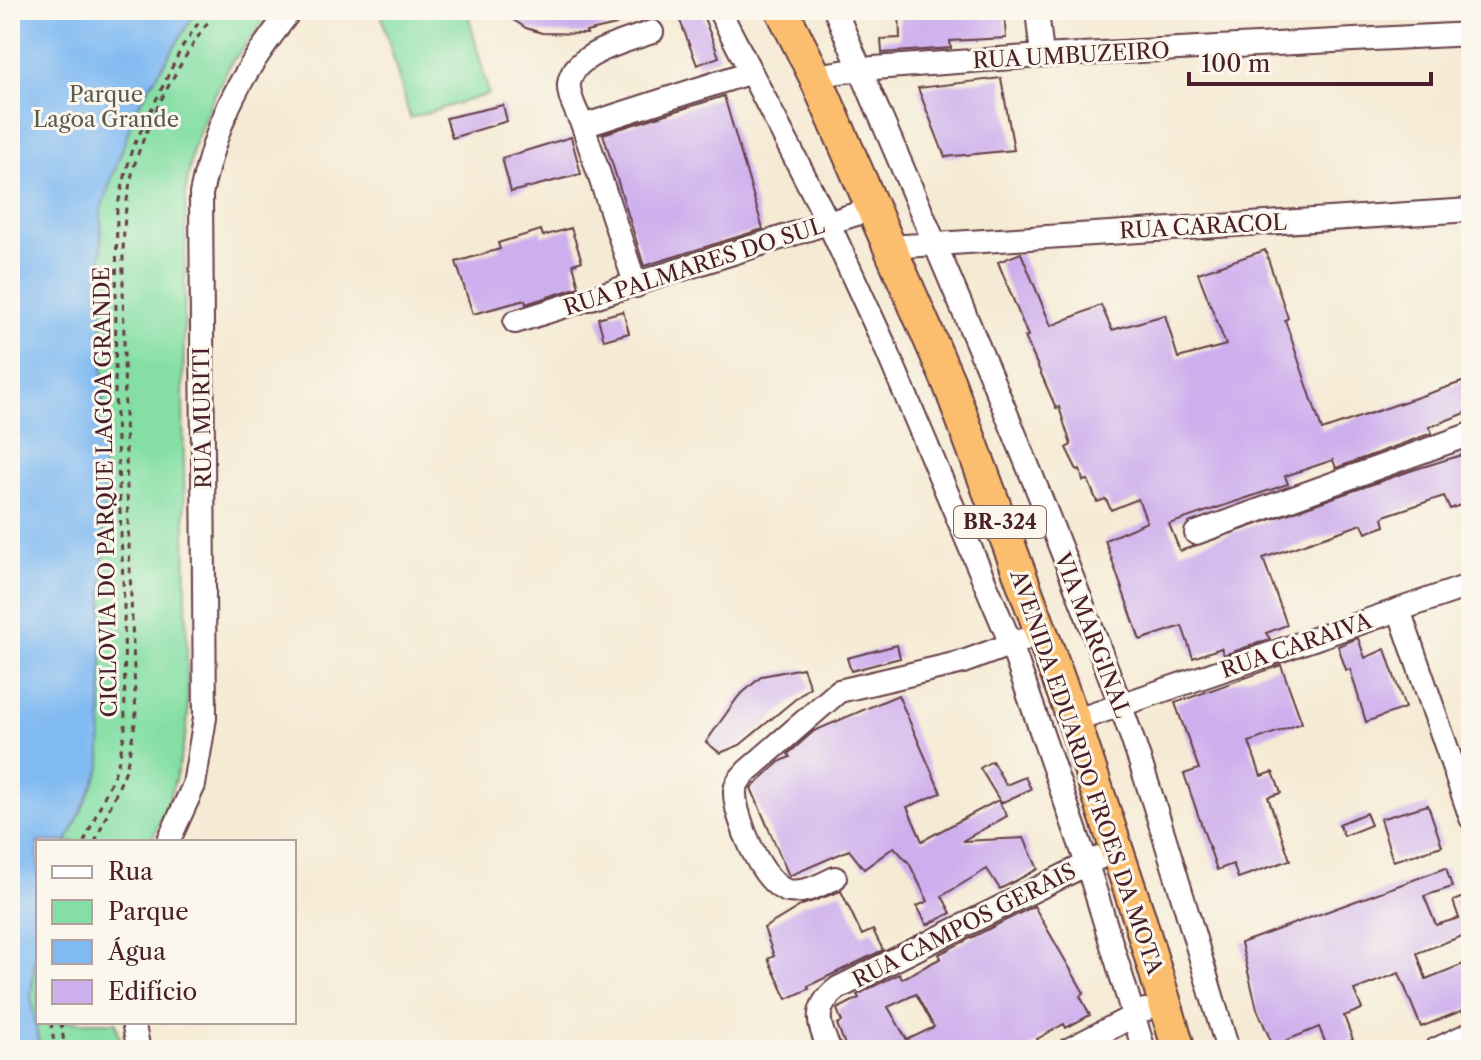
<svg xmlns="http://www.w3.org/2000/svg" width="1481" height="1060" viewBox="0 0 1481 1060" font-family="'Libre Caslon Text',serif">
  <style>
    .green { fill: #85dfa5; stroke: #687f68; stroke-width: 2 }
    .water { fill: #80baf2; stroke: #656c8e; stroke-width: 2 }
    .building { fill: #ceafed; fill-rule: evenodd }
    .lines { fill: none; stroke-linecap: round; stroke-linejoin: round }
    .minor-casing { stroke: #643d44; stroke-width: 26 }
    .highway-casing { stroke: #643d44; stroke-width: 36 }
    .path { stroke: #643d44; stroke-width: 3; stroke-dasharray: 6 6; stroke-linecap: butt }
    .minor { stroke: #fff; stroke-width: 22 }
    .highway { stroke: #fbbe6e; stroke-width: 32 }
    .labels { text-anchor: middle; stroke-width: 6; stroke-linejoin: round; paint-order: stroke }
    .shield { fill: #fbf7ec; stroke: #7f6065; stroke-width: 2 }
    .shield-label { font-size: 20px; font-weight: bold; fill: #4a1f2b }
    .street-label { font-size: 22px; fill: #4a1f2b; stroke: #fbf7ec }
    .park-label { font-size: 22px; fill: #5c5950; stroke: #fbf7ec }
  </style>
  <rect width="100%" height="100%" fill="#fbf7ec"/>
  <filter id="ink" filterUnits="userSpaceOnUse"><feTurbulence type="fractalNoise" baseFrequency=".0125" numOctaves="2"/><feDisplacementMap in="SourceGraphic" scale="16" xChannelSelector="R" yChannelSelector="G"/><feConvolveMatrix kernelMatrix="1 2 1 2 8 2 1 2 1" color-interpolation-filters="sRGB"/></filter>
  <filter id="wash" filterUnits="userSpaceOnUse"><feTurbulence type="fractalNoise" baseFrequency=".006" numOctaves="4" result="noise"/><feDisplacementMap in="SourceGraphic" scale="32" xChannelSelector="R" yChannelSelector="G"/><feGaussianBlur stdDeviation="1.8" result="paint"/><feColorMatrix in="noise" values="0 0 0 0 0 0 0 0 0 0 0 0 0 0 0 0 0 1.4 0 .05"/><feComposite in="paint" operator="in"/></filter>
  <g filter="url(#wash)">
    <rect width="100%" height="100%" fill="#f5ead4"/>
    <path class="green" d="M10,10H274L230,64L211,102L193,148L186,190L183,404L188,717C182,761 171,803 150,842H38V1022H116L122,1050H10Z
      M380,10H467L489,94L410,118Z"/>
    <path class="water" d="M10,10H197L137,108L101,209L104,487L101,768L67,842H38V932L31,997L40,1050H10Z"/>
    <g id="blocks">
      <path class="building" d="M498,10H580L582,17L612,10L616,25L586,32L587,34L542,33L526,28Z
        M676,10H701L719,57L697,65Z
        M899,10H1004L1006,38L950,41L951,48L882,53L881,39L900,38Z
        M1001,78L1014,150L945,157L918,88Z
        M724,96L763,229L644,266L603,134Z
        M503,105L507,121L452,138L446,118Z
        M571,137L581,174L511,192L502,158Z
        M571,228L582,261L573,264L579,287L526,304L525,300L473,314L456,262L500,249L498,243L541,230L543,236Z
        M1265,250L1288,318L1285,320L1322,430L1471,379V411L1429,427L1432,433L1336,468L1333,460L1285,476L1288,484L1169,524L1180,551L1413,470L1471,452V501L1450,509L1444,496L1387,515L1383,518L1385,526L1366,533L1362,524L1263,558L1287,625L1266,633L1270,639L1224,655L1221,648L1193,658L1182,626L1140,640L1105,540L1147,522L1138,499L1111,510L1106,499L1097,502L1088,480L1083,481L1080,469L1077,470L1066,448L1071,445L1059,407L1056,408L1025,337L1028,336L998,262L1021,253L1051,326L1101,305L1112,330L1165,315L1178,358L1226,345L1198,273Z
        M623,311L629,333L604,340L598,318Z
        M1358,638L1365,658L1385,649L1405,708L1366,722L1350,669L1346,670L1338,646Z
        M897,645L900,658L851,671L847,658Z
        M1281,665L1302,723L1249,742L1261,776L1273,772L1281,793L1268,797L1290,860L1238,878L1233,864L1217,870L1184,774L1199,769L1175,703Z
        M803,668L810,687L740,745L720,753L706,742L738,697L762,676Z
        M898,695L941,793L907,807L922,841L998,800L1007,816L962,841L1024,838L1038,869L1000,889L987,869L942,896L951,913L927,925L917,906L928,901L909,863L894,847L864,869L849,850L789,876L751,788L779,762L790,757L788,754L814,731Z
        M992,761L1006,785L1025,777L1031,789L1001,803L980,768Z
        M1428,805L1442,846L1393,861L1380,819Z
        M1366,813L1371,825L1344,836L1339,824Z
        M1446,868L1452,887L1424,896L1436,925L1459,918L1453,901L1466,896L1471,910V947L1465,935L1417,953L1426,979L1471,961V1007L1421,1027L1399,973L1354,990L1362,1009L1344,1016L1353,1040L1328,1049L1319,1027L1273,1046L1257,1009L1241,943Z
        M841,891L862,935L873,930L883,950L808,986L809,989L787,999L768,959L774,956L764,928L802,905Z
        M1034,906L1084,993L1080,996L1090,1015L1066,1028L1064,1024L1037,1039L1039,1042L1025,1050H847L837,1024L842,1022L837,1009L859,998L857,995L870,988L899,974L902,979L941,958L939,954ZM916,994L934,1027L907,1040L888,1007Z"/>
    </g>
  </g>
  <g filter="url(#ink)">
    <use href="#blocks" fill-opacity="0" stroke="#643d44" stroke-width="2"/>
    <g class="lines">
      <defs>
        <path id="minor" d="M719,10L829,224L884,344L1011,644L1087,864L1144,1050
          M835,10C933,240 1034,469 1120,704C1161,817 1193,934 1228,1050
          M1037,10L1042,56
          M815,76L860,69L1042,56L1471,34
          M583,126L751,72
          M889,247L1471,210
          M636,286L583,126C578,114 568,98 569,84C572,53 628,41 652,32
          M515,322L872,209
          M1196,533L1471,434
          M1399,610L1471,818
          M1074,721L1471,585
          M168,842L194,785L205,718L201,194C218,115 241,73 291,10
          M835,878C820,885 805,894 788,891C762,885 734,816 735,791C736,782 742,777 747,771L839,691L963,662L1023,640
          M133,1022L139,1050
          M830,1050C817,1024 813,1007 838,988L1099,858
          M1068,1050L1145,1010
          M1435,1050L1471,1033"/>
        <path id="highway" d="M782,10L815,76L949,383L1074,721L1139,917L1179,1050"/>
      </defs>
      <use href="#minor" class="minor-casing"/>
      <use href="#highway" class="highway-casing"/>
      <path class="path" d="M84,842L117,768L125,731L124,603L115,394L117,208L132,149L182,47L207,10
        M95,842L126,770L136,718C131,594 125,471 124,347C124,284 117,214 138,154C156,102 185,55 216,10
        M51,1022L55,1050
        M61,1022L65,1050"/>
      <use href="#minor" class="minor"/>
      <use href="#highway" class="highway"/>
    </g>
  </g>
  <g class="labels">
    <rect class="shield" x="954" y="506" width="92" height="32" rx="6"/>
    <g class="shield-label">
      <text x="1000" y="529">BR-324</text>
    </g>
    <g class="street-label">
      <text transform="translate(1071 55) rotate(-3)" y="8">RUA UMBUZEIRO</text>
      <text transform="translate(1203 226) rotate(-3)" y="8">RUA CARACOL</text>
      <text transform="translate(694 266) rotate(-18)" y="8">RUA PALMARES DO SUL</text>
      <text transform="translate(202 418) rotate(-91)" y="8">RUA MURITI</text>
      <text transform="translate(105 492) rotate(-91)" y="8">CICLOVIA DO PARQUE LAGOA GRANDE</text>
      <text transform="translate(1093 635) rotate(69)" y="8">VIA MARGINAL</text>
      <text transform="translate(1296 645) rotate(-19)" y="8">RUA CARAIVA</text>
      <text transform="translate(1087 772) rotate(71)" y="8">AVENIDA EDUARDO FROES DA MOTA</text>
      <text transform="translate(964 925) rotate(-27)" y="8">RUA CAMPOS GERAIS</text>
    </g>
    <g class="park-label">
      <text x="106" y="102">Parque<tspan x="106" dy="25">Lagoa Grande</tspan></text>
    </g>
  </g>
  <rect width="1481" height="1060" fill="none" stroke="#fbf7ec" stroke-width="40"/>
  <rect x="36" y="840" width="260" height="184" fill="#fbf7ec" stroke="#b4a19f" stroke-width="2"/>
  <rect x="52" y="866" width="40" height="12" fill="#ffffff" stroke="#b4a19f" stroke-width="2"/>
  <text x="108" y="880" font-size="24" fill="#4a1f2b">Rua</text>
  <rect x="52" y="900" width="40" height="24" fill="#85dfa5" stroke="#b4a19f" stroke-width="2"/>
  <text x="108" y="920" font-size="24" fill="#4a1f2b">Parque</text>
  <rect x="52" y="940" width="40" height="24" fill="#80baf2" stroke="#b4a19f" stroke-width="2"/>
  <text x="108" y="960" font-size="24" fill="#4a1f2b">Água</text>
  <rect x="52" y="980" width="40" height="24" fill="#ceafed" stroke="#b4a19f" stroke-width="2"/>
  <text x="108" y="1000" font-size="24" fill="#4a1f2b">Edifício</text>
  <path d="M1189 72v12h242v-12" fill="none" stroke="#4a1f2b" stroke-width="4"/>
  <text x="1201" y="72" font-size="24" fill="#4a1f2b" stroke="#fbf7ec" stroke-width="6" paint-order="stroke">100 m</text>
</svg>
